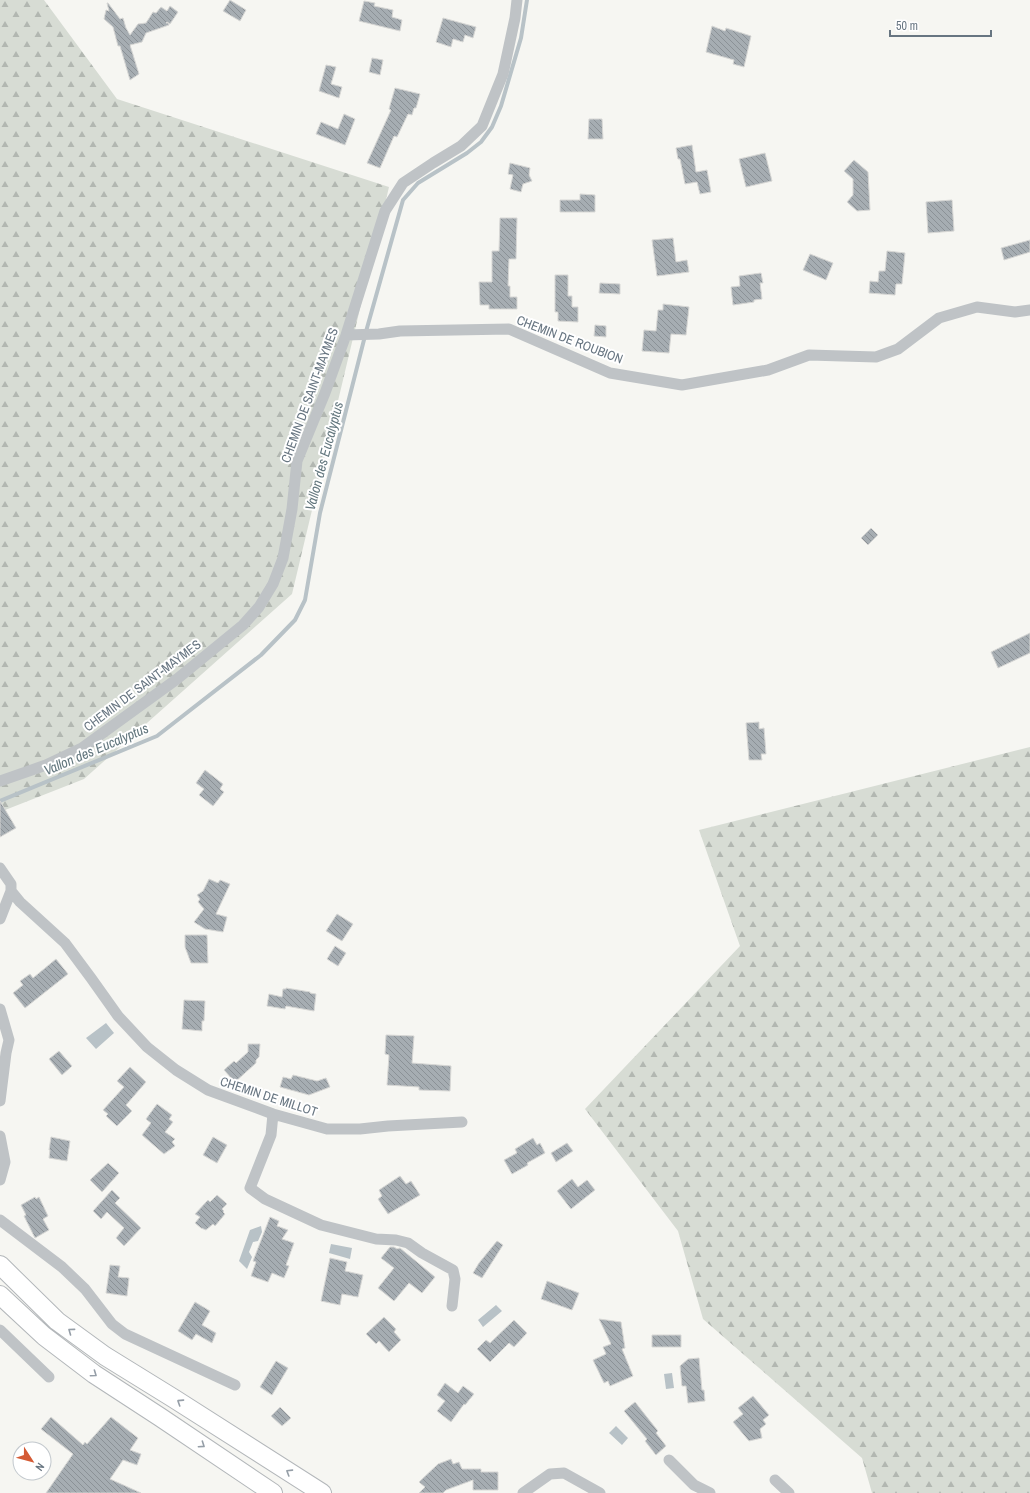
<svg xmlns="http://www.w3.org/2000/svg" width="1030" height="1493" viewBox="0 0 1030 1493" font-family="'Archivo Narrow',sans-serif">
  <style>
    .forest { fill: url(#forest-firs) }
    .water { fill: #b8c2c7 }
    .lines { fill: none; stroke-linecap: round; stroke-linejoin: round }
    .stream { stroke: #b8c2c7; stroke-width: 4 }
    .building { fill: url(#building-back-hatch); stroke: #d7d7d5 }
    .primary-casing { stroke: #b3b7ba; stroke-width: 20 }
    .street { stroke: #bfc3c6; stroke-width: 11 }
    .primary { stroke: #fff; stroke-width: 18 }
    .oneway { stroke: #959ea7 }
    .labels { text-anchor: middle; stroke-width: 4; stroke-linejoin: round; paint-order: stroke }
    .street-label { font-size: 13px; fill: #677581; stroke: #fff }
    .water-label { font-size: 14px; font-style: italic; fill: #63777e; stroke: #fff }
  </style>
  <defs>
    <pattern id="forest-firs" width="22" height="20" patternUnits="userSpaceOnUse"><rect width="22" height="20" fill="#d7dcd4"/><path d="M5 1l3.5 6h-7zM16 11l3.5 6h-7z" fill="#b2b7b1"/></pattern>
    <pattern id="building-back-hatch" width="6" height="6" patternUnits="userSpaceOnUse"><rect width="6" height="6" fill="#a6adb2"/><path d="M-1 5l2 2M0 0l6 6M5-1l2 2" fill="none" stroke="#8b9196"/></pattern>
  </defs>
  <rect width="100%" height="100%" fill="#f6f6f2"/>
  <path class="forest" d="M0,0H44L117,99L389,187L292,594L84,779L0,812Z
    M1030,747V1493H872L862,1458L703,1319L678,1231L585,1109L740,946L699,830Z"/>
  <path class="water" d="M106,1023L114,1033L96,1049L86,1038Z
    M261,1226L262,1232L258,1241L253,1242L249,1252L252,1257L247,1269L239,1261L250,1230Z
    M331,1244L352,1248L350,1259L329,1253Z
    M496,1305L502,1311L483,1327L478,1320Z
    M672,1373L674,1388L666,1389L664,1374Z
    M616,1426L628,1438L622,1445L609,1433Z"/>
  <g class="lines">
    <path class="stream" d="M0,801L157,736L261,655L295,620L305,600L320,513L367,328L403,200L418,183L467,153L481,142L492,127L501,106L521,38L527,0"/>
  </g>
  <path class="building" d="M230,0L246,10L240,21L223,11Z
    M364,1L375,3L374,6L393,10L392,17L402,20L400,31L359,21Z
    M107,3H108L120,19L123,18L126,28L130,35L138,24L146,23L153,12L156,13L161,7L167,11L170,6L178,12L170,24L167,22L166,23H168L169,25L146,33L142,42L130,45L139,74L130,80L120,46H118L113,27L104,19L106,10L109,11Z
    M443,18L476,27L473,38L465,35L463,42L453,39L451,47L436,42Z
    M712,26L725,31L726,28L751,36L744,67L733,64L734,60L706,52Z
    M372,58L383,60L380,75L369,72Z
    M326,65L336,67L331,84L342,87L339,98L319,91Z
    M395,88L420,94L416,108H414L412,115L408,114L397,137L394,136L380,168L367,163L391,110L389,109Z
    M344,114L355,119L345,145L316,134L321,122L338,129Z
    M589,119H602L603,139H588Z
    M692,145L696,172L707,170L711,192L700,194L697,182L685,184L680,159H678L676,148Z
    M765,153L772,181L746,187L739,159Z
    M854,160L868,172L870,210L857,211L847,202L853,195V179L844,171Z
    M510,163L530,168L529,175L532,181L523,184L521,192L510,189L513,175L508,174Z
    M580,194L595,195V212H560V200H580Z
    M952,200L954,231L928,233L926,202Z
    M500,218H517L516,259H509L508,286H510V297H517V309H489V305H480L479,282H492V251H499Z
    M673,238L676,262L687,260L689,272L657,276L652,240Z
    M1030,240V252L1004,260L1001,248Z
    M887,251L905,253L902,284H896L895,295L869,293L870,281L878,282L879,271H885Z
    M810,254L833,263L826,280L803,270Z
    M761,273L763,283H760L762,299L754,300V302L733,305L731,287L740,286L739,276Z
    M555,275H568V296H572V307H578V322L558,321V312H555Z
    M600,283L620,284V294L599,293Z
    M663,304L689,307L686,335L671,334L669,353L642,351L644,330L656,331L658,310H663Z
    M595,325L606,326V337L594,336Z
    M871,528L878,535L868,545L861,538Z
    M1030,633V653L998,668L991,652Z
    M759,722V729L764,728L766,754H761L762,760H749L746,723Z
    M205,770L223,784L220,789L224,792L213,806L199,795L204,789L196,783Z
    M0,801L16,828L0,837Z
    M209,879L218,883L220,880L230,884L216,914L227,917L223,932L205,929L194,922L204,909L198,902L200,899L197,895L203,891Z
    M337,914L353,924L342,941L326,931Z
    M185,935H207L208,963H191L185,947Z
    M335,946L346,953L338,966L327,959Z
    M56,959L68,974L25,1008L13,993L23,985L20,981L30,974L33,978Z
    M286,988L310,992V993L316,994L314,1011L286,1006L285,1009L267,1006L269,994L282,997L283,989H286Z
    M184,1000L205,1001L204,1021H202V1031L182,1029Z
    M386,1035L414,1036L412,1063L451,1066L450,1091L419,1090V1087L387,1085L389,1055L385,1054Z
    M248,1044H260L259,1057L256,1060V1063L235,1082L224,1070L234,1061L236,1063L248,1052Z
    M59,1051L72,1066L62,1075L49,1059Z
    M130,1067L146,1082L126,1105L132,1111L117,1126L106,1116L108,1114L103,1110L124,1087L117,1081Z
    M293,1075L317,1081L326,1078L330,1087L309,1095L280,1087L283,1077L291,1079Z
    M157,1104L172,1115L169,1119L173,1122L165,1132L175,1139L172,1142L175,1146L164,1154L142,1135L151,1123L146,1119Z
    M51,1137L70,1141L67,1161L49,1158L50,1150H49Z
    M213,1137L227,1145L217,1163L203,1155Z
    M533,1138L537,1145L540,1143L545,1153L527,1163L528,1165L512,1174L504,1160L517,1153L515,1149Z
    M567,1143L573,1151L556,1162L551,1153Z
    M108,1163L119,1173L102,1192L90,1180Z
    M400,1176L406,1184L411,1181L420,1195L388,1214L378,1199L382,1196L379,1190Z
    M572,1179L578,1187L587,1180L595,1190L571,1209L557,1191Z
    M112,1190L120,1198L115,1203L141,1228L124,1246L116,1238L124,1228L107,1212L101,1219L93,1211Z
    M217,1195L227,1204L222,1209L224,1211L223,1212L225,1214L215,1226L213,1224L206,1230L201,1228L195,1223L200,1217L195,1214L208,1200L210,1202Z
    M35,1197L36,1199L39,1197L48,1216L43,1219L49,1230L35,1238L24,1216L26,1215L21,1205Z
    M270,1217L279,1221L277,1226L288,1230L282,1239L294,1243L286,1265L289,1266L284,1278L272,1273L268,1282L251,1276L256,1262L253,1261Z
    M497,1241L503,1245L482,1278L473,1273L479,1263Z
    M390,1247H394L397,1249L400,1248L435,1277L422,1293L409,1283L394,1301L378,1288L394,1268L381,1258Z
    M330,1258L347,1262L345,1271L363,1275L358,1297L342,1294L340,1305L321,1301Z
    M110,1265L120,1266L118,1277L129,1278L127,1296L106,1293Z
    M547,1281L579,1293L572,1310L541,1299Z
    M195,1302L210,1311L202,1325L216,1333L212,1343L196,1334L192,1340L178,1331Z
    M384,1317L396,1329L394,1332L401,1340L389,1352L379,1341L376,1344L366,1334Z
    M599,1319L621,1322L625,1348L622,1349L633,1376L610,1386L608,1381L604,1383L593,1360L606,1354L603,1347L611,1344Z
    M514,1320L527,1333L514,1347L509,1343L490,1362L477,1349L486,1340L490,1343Z
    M652,1335H681V1347H652Z
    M699,1358L702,1390H704L705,1401L688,1403L686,1386H682L680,1366L688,1359Z
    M276,1361L288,1368L272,1395L260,1387Z
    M445,1383L458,1393L463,1386L474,1394L465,1405L464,1404L451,1422L437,1411L445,1401L437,1395Z
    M753,1396L769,1415L763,1420L766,1424L760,1429L762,1438L749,1441L733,1422L743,1414L738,1408Z
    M635,1402L658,1431L656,1433L666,1446L656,1455L645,1441L647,1439L624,1411Z
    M280,1407L291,1418L282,1426L271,1416Z
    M51,1417L83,1445L85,1442L87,1444L111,1417L138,1438L130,1450L141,1454L137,1465L123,1460L110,1479L141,1493H46L73,1454L41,1429Z
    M451,1459L453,1464L459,1462L462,1469H481V1472H498V1490H473V1480L446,1490L443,1493H419L425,1487L419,1482L438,1464Z"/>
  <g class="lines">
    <defs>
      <path id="primary" d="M0,1265L57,1321L105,1356L173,1398L322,1493
        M0,1295L44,1336L94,1374L160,1417L273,1493"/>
    </defs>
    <use href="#primary" class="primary-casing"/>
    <path class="street" d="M346,335L379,334L400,331L509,329L610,373L682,385L768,370L809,355L876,357L898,349L939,318L977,307L1015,312L1030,310
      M0,781L46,765L82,748L177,679L243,625L259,607L273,584L283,558L292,509L297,461L325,393L346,335L385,211L403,183L433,163L461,146L482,126L503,74L515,18L517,0
      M0,868L11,884V891L20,902L65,943L91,978L118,1016L147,1047L176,1070L208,1090L273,1114L327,1129H360L388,1126L462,1122
      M0,919L11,891
      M0,1009L9,1040L6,1053L0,1101
      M273,1114L271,1135L250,1188L265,1199L321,1225L376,1239L396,1240L408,1243L422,1253L453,1270L455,1279L452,1306
      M0,1136L5,1162L0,1180
      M0,1220L62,1267L85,1289L112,1324L125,1334L235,1385
      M0,1330L49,1377
      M669,1460L694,1485L710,1493
      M775,1480L789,1493
      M523,1493L550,1474L564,1473L600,1493"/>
    <use href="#primary" class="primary"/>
  </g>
  <defs><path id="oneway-chevron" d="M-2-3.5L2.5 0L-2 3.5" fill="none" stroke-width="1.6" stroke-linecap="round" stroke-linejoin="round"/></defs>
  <g class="oneway">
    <use href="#oneway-chevron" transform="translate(71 1331) rotate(-144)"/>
    <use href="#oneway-chevron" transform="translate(94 1374) rotate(35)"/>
    <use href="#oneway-chevron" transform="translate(180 1402) rotate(-147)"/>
    <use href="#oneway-chevron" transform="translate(202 1445) rotate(34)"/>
    <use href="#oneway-chevron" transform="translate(289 1472) rotate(-148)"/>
  </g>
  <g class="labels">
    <g class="street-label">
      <text transform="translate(570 339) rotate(21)" y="5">CHEMIN DE ROUBION</text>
      <text transform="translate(309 395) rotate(-70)" y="5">CHEMIN DE SAINT-MAYMES</text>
      <text transform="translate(142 685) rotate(-37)" y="5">CHEMIN DE SAINT-MAYMES</text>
      <text transform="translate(269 1096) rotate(18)" y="5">CHEMIN DE MILLOT</text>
    </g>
    <g class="water-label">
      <text transform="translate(324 456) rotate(-75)" y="5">Vallon des Eucalyptus</text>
      <text transform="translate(96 749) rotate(-23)" y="5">Vallon des Eucalyptus</text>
    </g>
  </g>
  <g transform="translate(32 1461) rotate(126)"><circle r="19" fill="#ffffff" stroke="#c2c8cd"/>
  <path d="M0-3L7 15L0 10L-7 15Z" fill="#d45a34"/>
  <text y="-6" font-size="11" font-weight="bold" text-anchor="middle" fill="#677581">N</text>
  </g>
  <path d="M890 30v6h101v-6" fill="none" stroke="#677581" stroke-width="2"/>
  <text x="896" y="30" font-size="12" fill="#677581" stroke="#ffffff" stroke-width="3" paint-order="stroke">50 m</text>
</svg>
